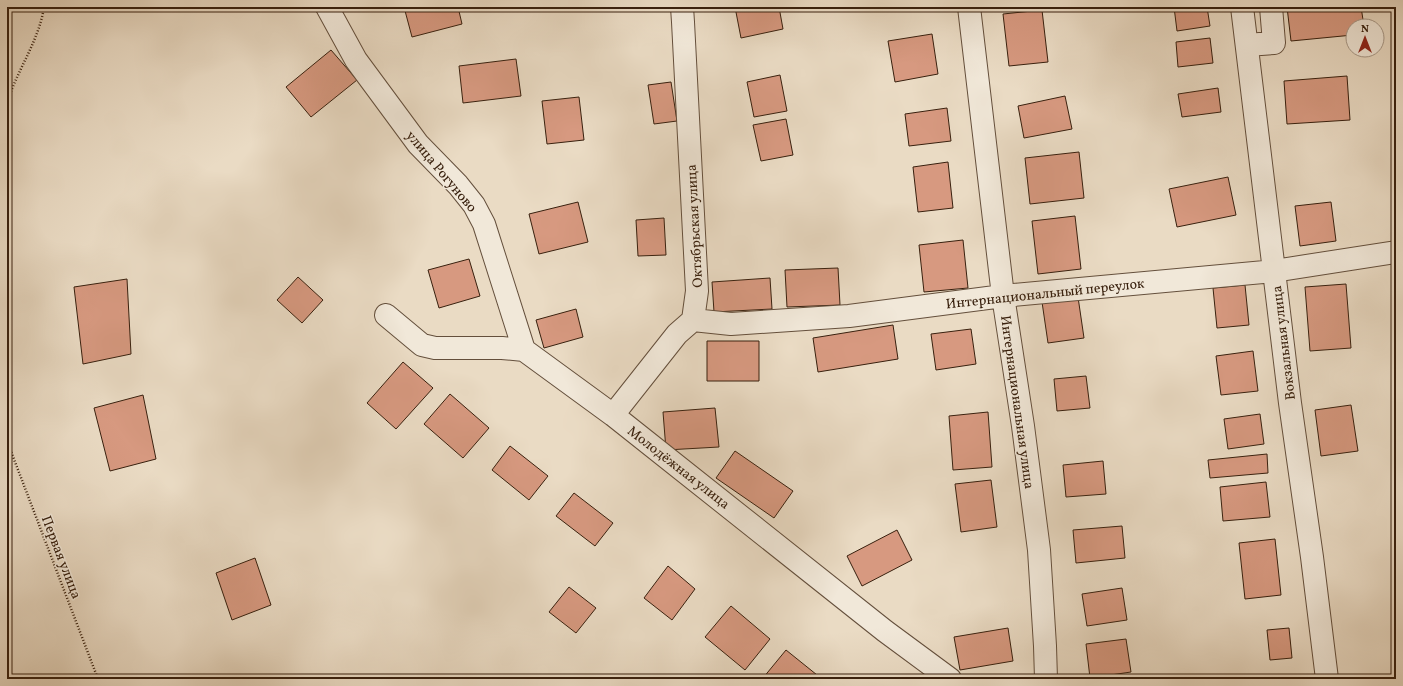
<svg xmlns="http://www.w3.org/2000/svg" width="1403" height="686" viewBox="0 0 1403 686" font-family="Vollkorn,serif">
  <style>
    .building { fill: #d79980; stroke: #38200e }
    .lines { fill: none; stroke-linecap: round; stroke-linejoin: round }
    .minor-casing { stroke: #644f3c; stroke-width: 24 }
    .path { stroke: #38200e; stroke-width: 2.5; stroke-dasharray: 1 2; stroke-linecap: butt }
    .minor { stroke: #f1e8d9; stroke-width: 22 }
    .labels { text-anchor: middle; stroke-width: 3; stroke-linejoin: round; paint-order: stroke }
    .street-label { font-size: 14px; fill: #38200e; stroke: #f1e8d9 }
  </style>
  <rect width="100%" height="100%" fill="#eadbc4"/>
  <filter id="stains"><feTurbulence type="fractalNoise" baseFrequency=".005" numOctaves="4"/><feColorMatrix values="0 0 0 0 .2 0 0 0 0 .09 0 0 0 0 .02 0 0 0 .5 -.17"/></filter>
  <radialGradient id="worn" r=".72"><stop offset=".6" stop-color="#630" stop-opacity="0"/><stop offset="1" stop-color="#630" stop-opacity=".3"/></radialGradient>
  <path class="building" d="M404,7H458L462,24L412,37Z
    M735,7H779L783,29L741,38Z
    M1174,7H1207L1210,26L1177,31Z
    M1287,7H1361L1364,26H1353V35L1291,41Z
    M1042,10L1048,62L1009,66L1003,14Z
    M932,34L938,74L895,82L888,41Z
    M1210,38L1213,63L1178,67L1176,42Z
    M331,50L357,80L311,117L286,87Z
    M516,59L521,96L463,103L459,66Z
    M780,75L787,111L754,117L747,82Z
    M1347,76L1350,120L1287,124L1284,81Z
    M671,82L677,121L654,124L648,85Z
    M1218,88L1221,112L1182,117L1178,94Z
    M1065,96L1072,129L1024,138L1018,106Z
    M579,97L584,140L547,144L542,101Z
    M947,108L951,141L909,146L905,114Z
    M786,119L793,155L761,161L753,125Z
    M1079,152L1084,198L1030,204L1025,158Z
    M948,162L953,208L918,212L913,167Z
    M1228,177L1236,215L1177,227L1169,189Z
    M578,202L588,242L539,254L529,214Z
    M1331,202L1336,241L1300,246L1295,206Z
    M1075,216L1081,269L1038,274L1032,221Z
    M664,218L666,255L638,256L636,220Z
    M963,240L968,288L924,292L919,245Z
    M469,259L480,296L439,308L428,270Z
    M838,268L840,305L787,307L785,270Z
    M298,277L323,300L302,323L277,300Z
    M770,278L772,309L714,312L712,282Z
    M127,279L131,354L83,364L74,287Z
    M1346,284L1351,348L1310,351L1305,287Z
    M1245,285L1249,325L1217,328L1213,288Z
    M1078,297L1084,338L1048,343L1042,302Z
    M576,309L583,337L544,348L536,320Z
    M893,325L898,359L818,372L813,338Z
    M971,329L976,364L936,370L931,334Z
    M707,341H759V381H707Z
    M1253,351L1258,391L1221,395L1216,356Z
    M403,362L433,388L396,429L367,403Z
    M1086,376L1090,408L1057,411L1054,379Z
    M450,394L489,428L463,458L424,424Z
    M143,395L156,459L110,471L94,408Z
    M1351,405L1358,451L1321,456L1315,410Z
    M715,408L719,447L666,450L663,412Z
    M988,412L992,467L953,470L949,416Z
    M1260,414L1264,444L1228,449L1224,419Z
    M510,446L548,476L529,500L492,470Z
    M735,451L793,491L774,518L716,478Z
    M1267,454L1268,473L1210,478L1208,460Z
    M1103,461L1106,494L1066,497L1063,465Z
    M991,480L997,527L961,532L955,484Z
    M1266,482L1270,517L1223,521L1220,487Z
    M574,493L613,523L595,546L556,516Z
    M1122,526L1125,558L1076,563L1073,530Z
    M897,530L912,560L862,586L847,556Z
    M1275,539L1281,595L1245,599L1239,543Z
    M255,558L271,605L232,620L216,573Z
    M668,566L695,589L672,620L644,598Z
    M569,587L596,608L576,633L549,612Z
    M1122,588L1127,620L1087,626L1082,594Z
    M731,606L770,639L745,670L705,637Z
    M1008,628L1013,661L960,670L954,637Z
    M1289,628L1292,658L1270,660L1267,630Z
    M1126,639L1131,672L1090,678L1086,644Z
    M786,650L822,679H765L763,678Z"/>
  <g class="lines">
    <defs>
      <path id="minor" d="M327,7L356,60L418,144L458,185L474,205L484,224L524,350
        M969,7L1003,296L1023,426L1039,550L1045,646L1046,679
        M1242,7L1290,403L1312,557L1327,679
        M1247,45L1274,43L1271,7
        M386,315L422,345L435,348H502L524,350L613,415L885,631L950,679
        M693,320L731,324L849,316L1003,296L1274,271L1396,252
        M613,415L677,334L693,320L697,291L683,22L682,7"/>
    </defs>
    <use href="#minor" class="minor-casing"/>
    <path class="path" d="M7,103C17,70 39,41 44,7
      M7,441L98,679"/>
    <use href="#minor" class="minor"/>
  </g>
  <g class="labels">
    <g class="street-label">
      <text transform="translate(442 171) rotate(50)" y="5">улица Рогуново</text>
      <text transform="translate(694 226) rotate(-93)" y="5">Октябрьская улица</text>
      <text transform="translate(1045 293) rotate(-6)" y="5">Интернациональный переулок</text>
      <text transform="translate(1283 343) rotate(-97)" y="5">Вокзальная улица</text>
      <text transform="translate(1018 402) rotate(82)" y="5">Интернациональная улица</text>
      <text transform="translate(679 467) rotate(38)" y="5">Молодёжная улица</text>
      <text transform="translate(62 557) rotate(69)" y="5">Первая улица</text>
    </g>
  </g>
  <rect width="1403" height="686" fill="none" stroke="#eadbc4" stroke-width="24"/>
  <rect x="8" y="8" width="1387" height="670" fill="none" stroke="#38200e" stroke-width="2"/>
  <rect x="12" y="12" width="1379" height="662" fill="none" stroke="#38200e"/>
  <g transform="translate(1365 38)"><circle r="19" fill="#f1e8d9" stroke="#a79888"/>
  <path d="M0-3L7 15L0 10L-7 15Z" fill="#8f2418"/>
  <text y="-6" font-size="11" font-weight="bold" text-anchor="middle" fill="#38200e">N</text>
  </g>
  <rect width="100%" height="100%" filter="url(#stains)"/>
  <rect width="100%" height="100%" fill="url(#worn)"/>
</svg>
